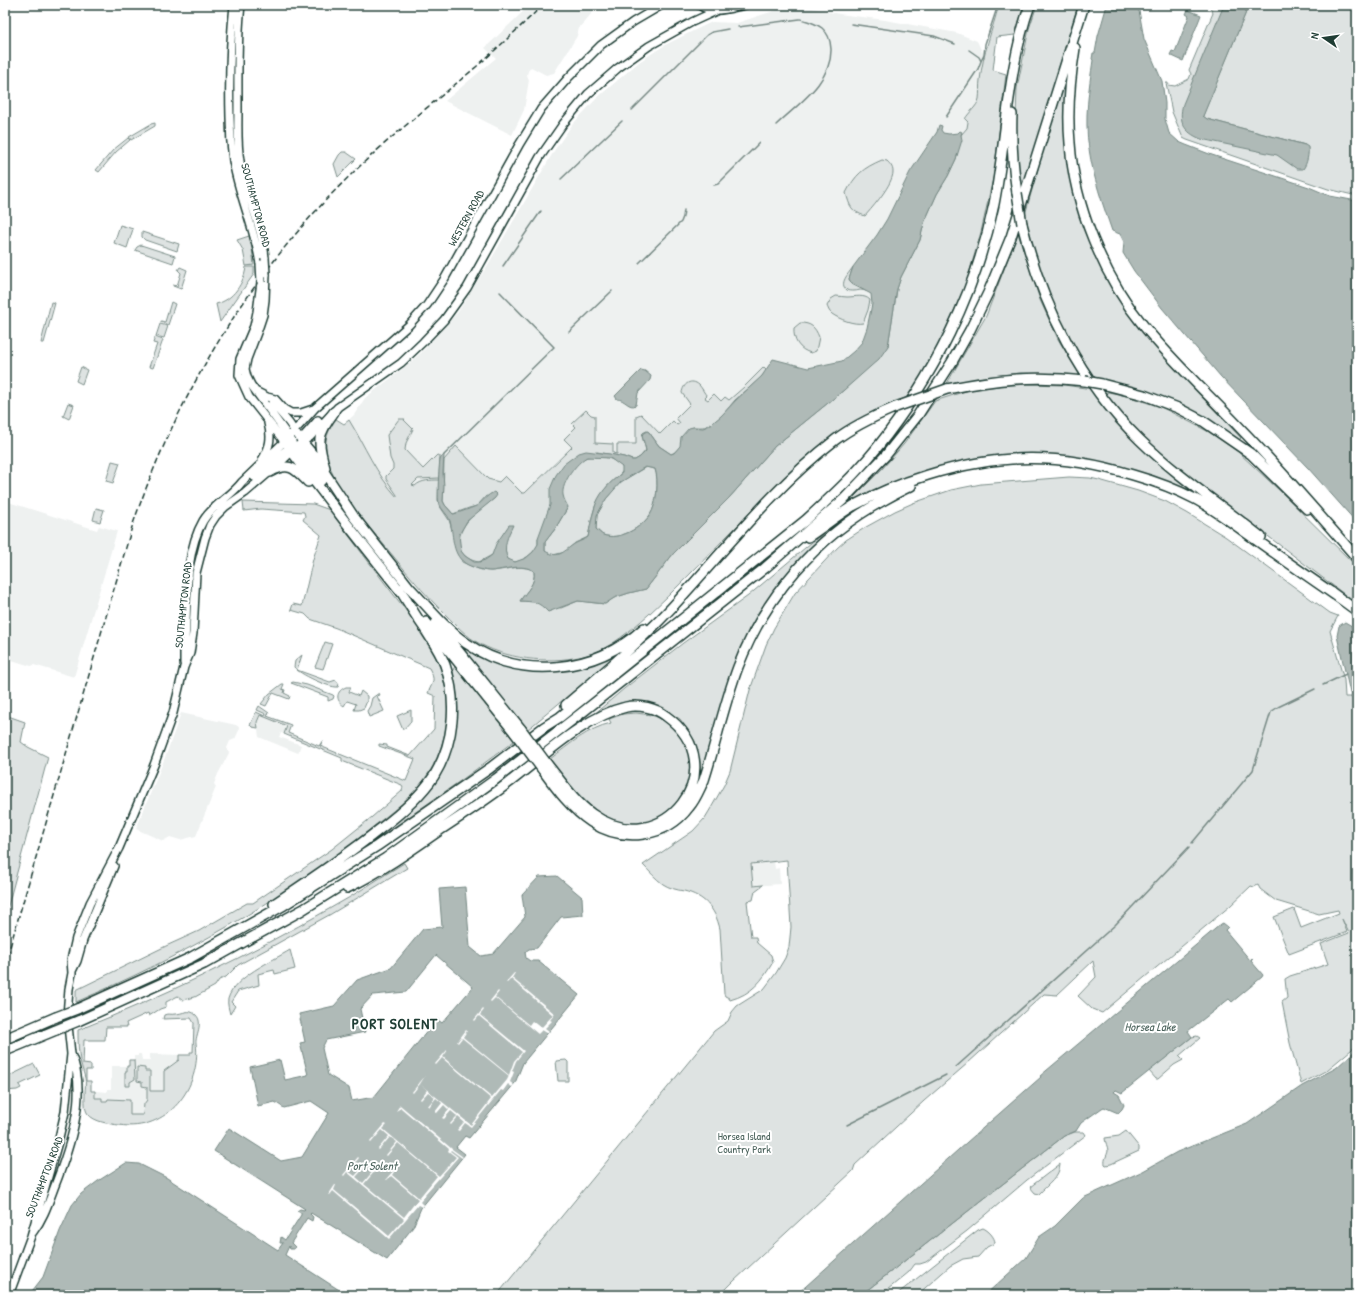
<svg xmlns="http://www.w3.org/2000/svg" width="1362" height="1300" viewBox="0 0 1362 1300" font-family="'Patrick Hand',sans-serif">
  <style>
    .built { fill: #eef1f0 }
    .green { fill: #dee3e2; stroke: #7e908b }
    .water { fill: #afbab7; stroke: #758883; fill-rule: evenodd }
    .pier { fill: #fff }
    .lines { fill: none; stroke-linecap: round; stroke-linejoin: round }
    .stream { stroke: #758883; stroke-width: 1.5 }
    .primary-casing { stroke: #1f3d34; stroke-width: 10 }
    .highway-casing { stroke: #1f3d34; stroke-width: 12 }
    .primary { stroke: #fff; stroke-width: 7 }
    .highway { stroke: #fff; stroke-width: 9 }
    .rail { stroke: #1f3d34; stroke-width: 1.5; stroke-dasharray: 6 3; stroke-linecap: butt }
    .primary-bridge-casing { stroke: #1f3d34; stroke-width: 10; stroke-linecap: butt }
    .highway-bridge-casing { stroke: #1f3d34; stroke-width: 12; stroke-linecap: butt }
    .primary-bridge { stroke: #fff; stroke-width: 7 }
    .highway-bridge { stroke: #fff; stroke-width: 9 }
    .labels { text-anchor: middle; stroke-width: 4; stroke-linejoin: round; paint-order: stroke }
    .street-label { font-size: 11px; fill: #1f3d34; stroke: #fff }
    .park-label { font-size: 11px; fill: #455e57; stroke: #fff }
    .water-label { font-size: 12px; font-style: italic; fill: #4a625b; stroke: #fff }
    .district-label { font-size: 15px; font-weight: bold; letter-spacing: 1px; fill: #1f3d34; stroke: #fff }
  </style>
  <rect width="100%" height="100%" fill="#fff"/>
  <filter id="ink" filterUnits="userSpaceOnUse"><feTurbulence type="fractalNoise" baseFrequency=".025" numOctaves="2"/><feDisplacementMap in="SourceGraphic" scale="8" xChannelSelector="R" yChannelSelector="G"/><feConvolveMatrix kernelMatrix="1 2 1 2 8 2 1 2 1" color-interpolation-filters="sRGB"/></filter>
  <g filter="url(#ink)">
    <path class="built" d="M530,5H549L553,7L554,5H599L579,28L577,36L554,73L546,75L531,67L528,71L527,75L529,80L524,110L512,135L445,101L496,58L485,48Z
      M789,6H803L839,14L885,20L957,33L977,41L984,56L986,101L941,314L474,617L344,424L354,415L365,398L399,372L422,352L458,312L489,263L554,151L572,125L597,98L639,62L665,45L693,31L712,22L737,23Z
      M5,501L97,530L99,526L117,531L74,677L34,665L31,666L5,658Z
      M181,713L236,725L240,728L235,739L230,741L227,748L229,753L218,774L214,784L216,787L196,836L180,840L170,837L163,841L136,829L166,755Z
      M260,715L287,726L284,734L281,733L279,737L301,745L298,753L259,737L257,722Z
      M774,861L775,869L779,868L780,884L753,886L751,864Z
      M138,1054H141L142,1060H150V1054L182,1055L164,1091L152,1110L142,1116H129L128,1101H102L95,1098V1091L107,1092V1089H111V1066H129V1060H134V1056H138Z"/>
    <path class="green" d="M999,5H1024L1015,35L997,37L993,70L1006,74L994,174L981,232L966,284L936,351L912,395L875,411L856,422L831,438L805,458C778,485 751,512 724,539C699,565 675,590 648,615C632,629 610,649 588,655C553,664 513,661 480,644C467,637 456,625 446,615C423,593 404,569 384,545C365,522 339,493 329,465C323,447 325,434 336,419L344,424L349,420C365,446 376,474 397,497V495L386,479V476L393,469V465L390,458L387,435L399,419H405L404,420L413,429L406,443L405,450L423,469L437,455L440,456L439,478L418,479L412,485L415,486C421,480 431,480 439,480L438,500L439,505L449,520L462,562C471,566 480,571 490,571C504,571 521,563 534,571C536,584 527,590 520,601H531L561,608L578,601L605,604L614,598L629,593L646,589L673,554L729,498L775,446L844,390L888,346L897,289L901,277L920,240L924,223L937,194L948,176L956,159L961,135L967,128L968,122L965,119C969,112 977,107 979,99C980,93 979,86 980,80C983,54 992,30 999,5Z
      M1037,5H1078L1021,193L1015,145L1017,88L1029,29Z
      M1209,5H1225L1183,114L1305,145L1207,119L1203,116L1204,113L1249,5H1357V196L1328,189L1187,140L1183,138L1172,112L1166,83H1168V85L1175,86L1189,79L1191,74L1189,70L1213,13Z
      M1064,83L1068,84L1072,185L1130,315L1161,353L1241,438L1238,441L1186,407L1166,398L1092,378L1066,335L1038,268L1026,224L1025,215L1042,154Z
      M155,123V126L131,140L129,137L151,124Z
      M128,138L130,140L116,152L99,172L96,170L113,150Z
      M342,152H346L356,159L338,177L334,164L339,155Z
      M882,160L887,161C890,164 893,167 893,172C893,184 873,207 865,216C851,211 850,207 846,193C855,175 863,168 882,160Z
      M120,225L133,229L127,248L114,243Z
      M142,232L179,244L177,251L145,240L142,237Z
      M1018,233L1040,300L1058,339L1081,377L1021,373L984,377L946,385L986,316Z
      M249,236L252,249L254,265L246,266L243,250L237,240Z
      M141,245L175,256L173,263L135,250L137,247Z
      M180,267L187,270L181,289L173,286V285L177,286L181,273L178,270Z
      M246,267H254V274L220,322L216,304C233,300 244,283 246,267Z
      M853,267L849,279L852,284L866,291C859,289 859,291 853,291C851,291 848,291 847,290C838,284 849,273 853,267Z
      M836,296C840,296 843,297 847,297C855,297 864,294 870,300L868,310L863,323C854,325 839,319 832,314C829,312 828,308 827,306L831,299Z
      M51,302L55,303L44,343H41Z
      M171,302L175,304L168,325L161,322V321L165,322Z
      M800,323C811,323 815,327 819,337L816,351L811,353C799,350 793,340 794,328Z
      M160,324L168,326L164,338L156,336Z
      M155,337L163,340L153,368L149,367L157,344L153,343Z
      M81,367L87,370L82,384L76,381Z
      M764,367L767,370C758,382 746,390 735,400C728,408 721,419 711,424C705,428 700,427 693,427C688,434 679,452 671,454L659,446L649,432L647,431L643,433L642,436L646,450L640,457L635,460H632L624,457L597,452L582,459C593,454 608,456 618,463C620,465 623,467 623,470C622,474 609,483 606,488C601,495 596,502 594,510C591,519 590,528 588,537L575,543L565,552L553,555L545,552V542L555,529L568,507L538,538C538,539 538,544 538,545C535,553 516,567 509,560C505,557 506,552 505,548L479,562C471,561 462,556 460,548C455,524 479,511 495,498L486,496L477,506L469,508L453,514L445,505L443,501L444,460L456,446L488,479L499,482L505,476L522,493H525L572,447L564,439L576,427L572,423L586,410L591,415L595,416V443L613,444V453L617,454V444H636V416L641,414L660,434L673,421L677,425L680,423L676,418L690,404L682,393C683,384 691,378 699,385C702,388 704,393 707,396L705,398L708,400L714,394L721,401L725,397L729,400L744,387Z
      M1027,384L1064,385L1092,389L1196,491L1195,494L1149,475L1110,464L1080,458L1057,455L966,462L933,469L838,513L882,469L904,444L935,401L969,390L988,387Z
      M1108,392L1123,395L1161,407L1209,432L1238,452L1280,491L1357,567V604L1172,463L1141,436L1104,394Z
      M68,403L74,405L69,419L63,416Z
      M112,461L120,463L113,483L106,481Z
      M646,467L655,469C659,480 657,505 650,515C641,528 619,541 603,535C601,534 599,531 596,529L597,515L606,499L620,482Z
      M1069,477L1090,478L1099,480L1138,491L1165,501L1187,513L1226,537L1330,613L1338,616L1330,631L1344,680L1345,697H1351L1357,707V1045L1327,1070L1301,1084L1290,1043L1282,1002L1287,998L1285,979L1290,976L1328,964L1321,944L1349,933L1342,919L1347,932L1289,954L1274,917L1294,909L1301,928L1339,913L1338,910L1319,914L1276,901L1260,889L1258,885L1254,887L1251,886L1230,906L1102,1013L1092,1009L1078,996L1096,977L1093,961L1057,995L1044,994L968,1063L924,1101L855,1165L853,1171L734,1281L720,1295H497L714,1031L728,1021L732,1012L737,1006L764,989L776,973L785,958L789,947L791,927L787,860L751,864L753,886L763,885L755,891L753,900L747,901L751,937H756L757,943L771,955L773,962C762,981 752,994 730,1000L729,998L725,996L724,994L720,929C715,908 704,896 684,891C677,890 669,888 663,884C656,879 649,871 643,865L693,831L705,818L711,808L724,785L730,771L750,690L766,645L774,628L795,593L837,548L846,540L866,527L895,511L913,503L951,490L981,484Z
      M243,502L313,504L330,510C349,536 368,561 387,586C405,610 427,634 438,662C442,670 444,681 446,690C451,716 444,748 430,771C415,796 390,813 368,831C279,903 180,957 76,1002V990L166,946L199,931L247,903H253L332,849L372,817L402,791L403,787L402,785L342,761V758L284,734L287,726L260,715L257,722L258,728L252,727L250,725L256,712L265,716L266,714L257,710L259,706L269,713L267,716L291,725L288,733L319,746L323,740L320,746L406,781L415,759L379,746V744L387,745V747L410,756L434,729L435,696L428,693C433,681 436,681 429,668L336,628L310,619L305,614L291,610L293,604L302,606L313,559L321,535L303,520L305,516L304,512L261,509L244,511Z
      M96,508L104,510L100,522L93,520Z
      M847,517L818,542L763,608L701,778L700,763L695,741L680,719L661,708L640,702L620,703L605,709L587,720L625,688L683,643L748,596L812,542Z
      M325,642L332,644L323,669L315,667Z
      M465,646L532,671H553L577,668L592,664L608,657L622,647L624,649L527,730L463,648Z
      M302,655L297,670L330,682L336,680L339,684L338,687C329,688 299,674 294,667L295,661Z
      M455,666L514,741L463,779L360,851L399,818L431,788L436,781L454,734L457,695L453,670Z
      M293,682L307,685L333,695L334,696L333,699L328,701V697L291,683Z
      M284,684L282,689L285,690L284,693L290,696L289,699L273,693L266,706L261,704L269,694L282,684Z
      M346,687H351L349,692L359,696L361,691L367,696V701L364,708L359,710H354L356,704L347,701L344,706C335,700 336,691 346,687Z
      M379,693L380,695L377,696L384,711L369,717L367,711L370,706L372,698Z
      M411,710V721L403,730L397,716Z
      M636,713C641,714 646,714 651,715C674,721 691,747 691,771C691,774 689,779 688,782C679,813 644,833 613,820C586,808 568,782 550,759C569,745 588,728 611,723L609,719L623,714Z
      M8,716L25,722L21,742L28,747L48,757L5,917V725Z
      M404,863L407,868L331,914L238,965L226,977L219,980L215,986L195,997L183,1000L178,996L166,1002V1007L160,1009L149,1016L148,1013L126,1023L127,1027H106L105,1040H84L83,1064L91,1065V1070H86V1081H91V1091H95V1098H102V1101H107L108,1099L130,1100V1115H143L144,1104L147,1100V1087L142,1086V1082L137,1081V1067L145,1068V1071H150V1091H164V1071L179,1060V1055H190V1052H193L194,1023L191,1018L163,1019L164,1015C168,1013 171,1015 175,1014C183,1014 189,1008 196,1015C204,1023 195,1036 196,1043C202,1087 167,1133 119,1125C110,1124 94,1122 88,1114C84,1109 85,1100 85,1093C85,1088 86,1083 85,1078C83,1070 80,1063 79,1054C78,1046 78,1038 78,1030C164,996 249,955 329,909C355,895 379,878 404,863Z
      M290,950L295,969L275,974L274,970L258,974L259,985L238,991L231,1002L235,1006L230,1014C229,1010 227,1004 228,999C234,977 272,961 290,950Z
      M1197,1036L1200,1038L1179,1056L1183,1060L1174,1065L1158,1079H1156L1149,1071L1192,1037Z
      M129,1060H134L135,1079L130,1082V1086H125V1072H127V1066H129Z
      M566,1060L568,1062V1081H558L556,1061Z
      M34,1064L40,1075L19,1085L21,1088L17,1090L5,1091V1078Z
      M1126,1131L1139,1147V1151L1111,1164L1106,1165L1105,1164C1104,1159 1107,1156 1108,1151C1108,1147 1105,1142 1105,1138L1119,1136Z
      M1075,1132H1084L1086,1135L1027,1180L967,1231L926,1262L920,1264H915L909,1272L887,1290H878L875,1292L874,1295H861L1064,1136Z
      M1060,1164C1060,1177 1047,1185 1039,1194L1035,1193L1030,1187Z
      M983,1228C988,1230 995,1237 995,1243L987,1247L978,1257L963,1259L950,1266L917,1295H896L978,1230Z"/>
    <path class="water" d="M1107,5H1138L1144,39L1162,81L1165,103V119L1169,133L1179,142L1186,145L1212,155L1309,187L1330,196L1357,201V523L1308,468L1221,377L1162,308L1134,271L1123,253L1124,242L1120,234L1112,231C1103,205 1093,177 1089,149C1084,119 1089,88 1093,60L1092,59L1093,53H1095L1098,36Z
      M1224,5H1249L1203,116L1207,119L1305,145L1308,147C1309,154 1307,164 1303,169H1297L1277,155L1201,139C1184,132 1178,122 1183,104Z
      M1188,10L1201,15L1183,61L1170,55L1172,51L1175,52L1189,16L1186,14Z
      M939,125L942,126L941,130L943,133L949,134L958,133L960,131L962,132L961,135L962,140L956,159L948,176L937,194L924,223L920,240L901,277L897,289L888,346L879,359L844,390L775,446L729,498L673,554L646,589L629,593L614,598L605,604L578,601L548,612C538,601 534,602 520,601C527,590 536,584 534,571C522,563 504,570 491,571C484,571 475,568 468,565C451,556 454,537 450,521C448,514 441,510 439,503C437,498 439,465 440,460C441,457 442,457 444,455L443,473L444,486L443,501L445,505L453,514C456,514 477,506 478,505C484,500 487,495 494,492L497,495L495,498L467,521L459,535L461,551L465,556L474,562H479L485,560L492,555L496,544L509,525H513C508,536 502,547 508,559L515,562L526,558L533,552L538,544V538L550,505V489L556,475L564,464L579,453L586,451L610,454L624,457L632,460H635L640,457L646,451L645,446L642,436L643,433L647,431L649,432L659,446L671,454L674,453L680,446L681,437L689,428L693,427L703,428L710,425L721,416L736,400L762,376L773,359L808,368L842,361L854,351L862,342L867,328L872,304L871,294L852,284L849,279L853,267L877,235L887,219L910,172L937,132ZM587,457L610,458L622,467V473C609,483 598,494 594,510C591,519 590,528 588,537C584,540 580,541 576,543C564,550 560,560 545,551V542L555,529L568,507C566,503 564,500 563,495C561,483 577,462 587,457ZM645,467L655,469C659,480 657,505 650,515C641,528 619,541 603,535C601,534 598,531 596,529L597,515L606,499L621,482Z
      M641,370L645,371L651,376L650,380L638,393L636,405C629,409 625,399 617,399L615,396Z
      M1345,622L1357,629V707L1350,693L1337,636L1339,626Z
      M557,876L582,897L583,915L561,917L537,948L529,949L525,952L526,958L530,961H538L579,995L523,1063L515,1083L469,1138L465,1136L456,1147L465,1154L421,1208L413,1227L387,1260L311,1213L310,1214L313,1217L312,1221L307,1218L291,1243L295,1247L294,1249H290L289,1246L285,1255L347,1295H29L43,1277L60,1231L72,1205L81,1194L98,1181L126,1163L139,1164L167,1178L278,1250L283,1243H280L281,1237L285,1240L301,1215V1213L297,1211L300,1209L304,1210L305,1209L214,1151L229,1128L281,1161L302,1157L329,1113L311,1101L284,1108L275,1102L258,1106L250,1067L280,1060L285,1080L308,1075L300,1043L305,1042L299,1014L334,1006L357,980L391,968L423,929L442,927L439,889L465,887L470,947L481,956L493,954L525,917L522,895L539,877ZM436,955L473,987L442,1023L437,1019L374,1097L352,1101L349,1088L328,1075L322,1048L326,1040L365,1032L360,1009L373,995L406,992Z
      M1223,923L1228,927L1225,930L1250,960L1252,958L1253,959L1251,961L1263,975L1262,977L1232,1002L1229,999L1188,1031L1192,1037L1122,1093L1116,1090L1114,1092L1119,1095L1124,1105L1122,1109L1118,1113L1104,1107L1102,1108L1081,1123L1076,1131L1064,1136L861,1295H796L958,1150L1041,1077L1040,1076L1221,924Z
      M1357,1049V1295H985L1026,1258L1039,1237L1055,1226L1083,1198L1143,1171L1177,1152L1247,1124L1302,1086L1336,1068Z"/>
    <path class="pier" d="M514,973H515L512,978L555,1014L550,1020L552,1021L545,1028L549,1031L547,1033L542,1030L538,1034L495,998L491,1002L490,1001L498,991L499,992L495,997L529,1025L532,1021L541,1028L553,1015L511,979L507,983L506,982Z
      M483,1009L484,1010L480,1015L524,1051L516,1061L512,1071L514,1072L510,1082L514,1085L512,1087L508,1084L503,1091L501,1090L471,1127L465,1123L459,1131L457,1130L464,1122L458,1117L451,1125L450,1124L457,1116L451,1111L444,1119L442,1118L449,1110L444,1105L437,1113L435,1112L442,1103L436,1098L429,1107L428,1106L435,1097L428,1092L421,1100L420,1099L427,1090L420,1084L413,1093L412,1092L425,1076L420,1084L471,1125L491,1099L442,1058L436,1065L435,1064L447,1050H448L443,1057L492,1098L507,1080L509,1076L462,1038L458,1043L457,1042L466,1030L467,1031L463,1037L509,1075L514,1061L522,1052L479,1016L475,1021L474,1020Z
      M400,1105L452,1149L463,1157L462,1158L451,1150L450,1151L458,1157L425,1194L426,1195L420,1202L423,1205L422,1207L418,1205L389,1239L333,1191L330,1195L329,1194L335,1185H336L334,1190L389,1236L404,1219L347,1172L344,1176L343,1175L358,1157L359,1158L348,1171L355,1176L366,1164L367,1165L356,1177L363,1183L374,1170L375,1171L364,1184L404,1217L418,1199L391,1176L387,1180L386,1179L395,1169H396L392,1175L419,1198L437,1176L398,1143L387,1156L386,1155L397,1142L390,1137L379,1150L378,1149L389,1136L382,1130L371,1143L370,1142L385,1124L387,1125L383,1129L439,1176L456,1157L448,1151L449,1149L401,1108L396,1111Z"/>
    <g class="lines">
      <path class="stream" d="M851,24L934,36L955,44
        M738,27L800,19
        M981,61L984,55L985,44L998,5
        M632,110L707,35L712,32L728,29
        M946,117L978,69L981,61L979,57L969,50
        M776,125C798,104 832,82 831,49C830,28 818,24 801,19
        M561,179L622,121
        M714,185L718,184L759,143
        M639,263L681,222L683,217L684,210
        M503,266L541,211
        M569,332L612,291
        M444,455L554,347L500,292
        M1323,685L1346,674
        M1192,843L1253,770L1271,712L1278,707L1315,689
        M956,1067L1115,925L1189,847
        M847,1125L946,1075"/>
      <defs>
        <path id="primary" d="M234,5C230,42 229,81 230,118C230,132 231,147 233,161C239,196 255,229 260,264
          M241,5C237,39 238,74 238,109C238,126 237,144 240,161C245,194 262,224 265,258
          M699,5C713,15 730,8 745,5
          M266,274L265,300L263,315L258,330L247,359L245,369L247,377L251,385L292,441L293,447L292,451
          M261,282L257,312L254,326L240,359L239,375L249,397L287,445
          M257,392L267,397L275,399L284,409L291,413H301L313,409
          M272,403L289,423L302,442
          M302,442L303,437L318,420
          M262,460C270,447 272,438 268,423
          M254,477L292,445
          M184,663V651C189,611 182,557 203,521C213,504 231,497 242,482L289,437L315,408L409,325L427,305L445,278L519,145L541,109L569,77L601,45L633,22L662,5
          M72,971L77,961L83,940L114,866
          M33,1232C43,1219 48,1204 54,1188C69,1150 89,1094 71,1054
          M9,1295L31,1236L58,1142L65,1112L71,1054L67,1016L69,989L72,973L71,960L76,938L90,903L119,848L154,765L173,713L184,667L190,653L193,633L196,573L205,538L210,525L216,516L225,507L245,493L280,463L302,442L310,437L338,407L401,363L423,342L444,320L467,288L540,157L563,124L588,94L618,68L649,46L692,22L716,11"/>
        <path id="highway" d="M1075,48C1070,79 1067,111 1070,143C1074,205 1103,276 1143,325C1173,362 1209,395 1242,430C1282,471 1319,515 1357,558
          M1012,114C1011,140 1013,167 1017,193
          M1022,224C1042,305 1080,382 1140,440C1177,476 1221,505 1261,537
          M1102,384L1144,395L1178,408L1203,421L1251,454L1307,509
          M947,389C997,379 1035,375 1085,381
          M302,442L313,455L354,517L409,587
          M297,447L315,471L321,481
          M292,452L344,520L405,597
          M325,468C317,441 317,435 334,412
          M270,472C290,461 295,469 308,482
          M808,537C823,527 838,515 853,506C877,493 902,483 928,475C1001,453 1061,453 1133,475C1154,481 1176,489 1195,499C1214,509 1231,522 1248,534C1277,555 1306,575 1335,595
          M405,583C425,603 443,627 466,643C521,681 595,673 644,628
          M1331,592L1357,611
          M426,622L515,733
          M436,623L521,729
          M566,705C608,669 649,634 685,593C733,540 778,484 835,440C853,426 875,416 896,407
          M542,769C556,788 571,809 591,822C623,843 666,838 689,807C696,799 699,790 704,780C716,743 724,704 738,667C765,596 817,536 884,500C893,495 902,490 911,486
          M347,888C380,872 410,851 440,830C463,815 486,800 507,784C543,757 583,717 626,707C639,704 656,708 666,716C737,767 663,865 592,814C574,801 561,781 547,764
          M274,904C310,880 346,856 380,829C400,814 420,797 434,776C454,743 458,702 445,665C440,651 431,639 423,626C415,615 409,604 402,593
          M77,1009L190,958L284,905L377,846L490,768L544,727L560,717L806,520C830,498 855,475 876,449C933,378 976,293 994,204C1007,138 1007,69 1030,5
          M78,1021L204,964L240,944L302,910L386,858L496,779L584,711L765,568L843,500L886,455L918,415L952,362L970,330L988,293L1011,237L1084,5
          M5,1039L56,1017
          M5,1051L56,1030"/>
      </defs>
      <use href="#primary" class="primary-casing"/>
      <use href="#highway" class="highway-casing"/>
      <use href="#primary" class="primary"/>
      <use href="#highway" class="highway"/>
      <path class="rail" d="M5,964L132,527C178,391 255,265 360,166C397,131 437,100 476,67C499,47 521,26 543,5"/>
      <defs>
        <path id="primary-bridge" d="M265,258L266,274
          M260,264L261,282"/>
        <path id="highway-bridge" d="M1017,193L1022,224
          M1085,381L1102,384
          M896,407L947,389
          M521,729L547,764
          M515,733L542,769
          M56,1017L77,1009
          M56,1030L78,1021"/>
      </defs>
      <use href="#primary-bridge" class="primary-bridge-casing"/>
      <use href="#highway-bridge" class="highway-bridge-casing"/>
      <use href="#primary-bridge" class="primary-bridge"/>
      <use href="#highway-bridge" class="highway-bridge"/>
    </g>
  </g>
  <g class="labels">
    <g class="street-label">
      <text transform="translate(256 205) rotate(75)" y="4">SOUTHAMPTON ROAD</text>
      <text transform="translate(466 218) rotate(-61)" y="4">WESTERN ROAD</text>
      <text transform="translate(183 605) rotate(-84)" y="4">SOUTHAMPTON ROAD</text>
      <text transform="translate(44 1177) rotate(-69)" y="4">SOUTHAMPTON ROAD</text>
    </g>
    <g class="park-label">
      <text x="744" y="1140">Horsea Island<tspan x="744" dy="13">Country Park</tspan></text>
    </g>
    <g class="water-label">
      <text x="1150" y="1031">Horsea Lake</text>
      <text x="372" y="1170">Port Solent</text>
    </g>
    <g class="district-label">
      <text x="395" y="1029">PORT SOLENT</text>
    </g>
  </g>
  <rect width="1362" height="1300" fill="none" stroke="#fff" stroke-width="20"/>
  <rect x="10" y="10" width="1342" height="1280" fill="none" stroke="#1f3d34" stroke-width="1.5" filter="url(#ink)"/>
  <g transform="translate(1324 38) rotate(283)" stroke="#ffffff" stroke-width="3" paint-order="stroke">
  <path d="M0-3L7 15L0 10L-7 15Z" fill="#1f3d34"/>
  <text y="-6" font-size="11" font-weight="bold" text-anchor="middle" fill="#1f3d34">N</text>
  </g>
</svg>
